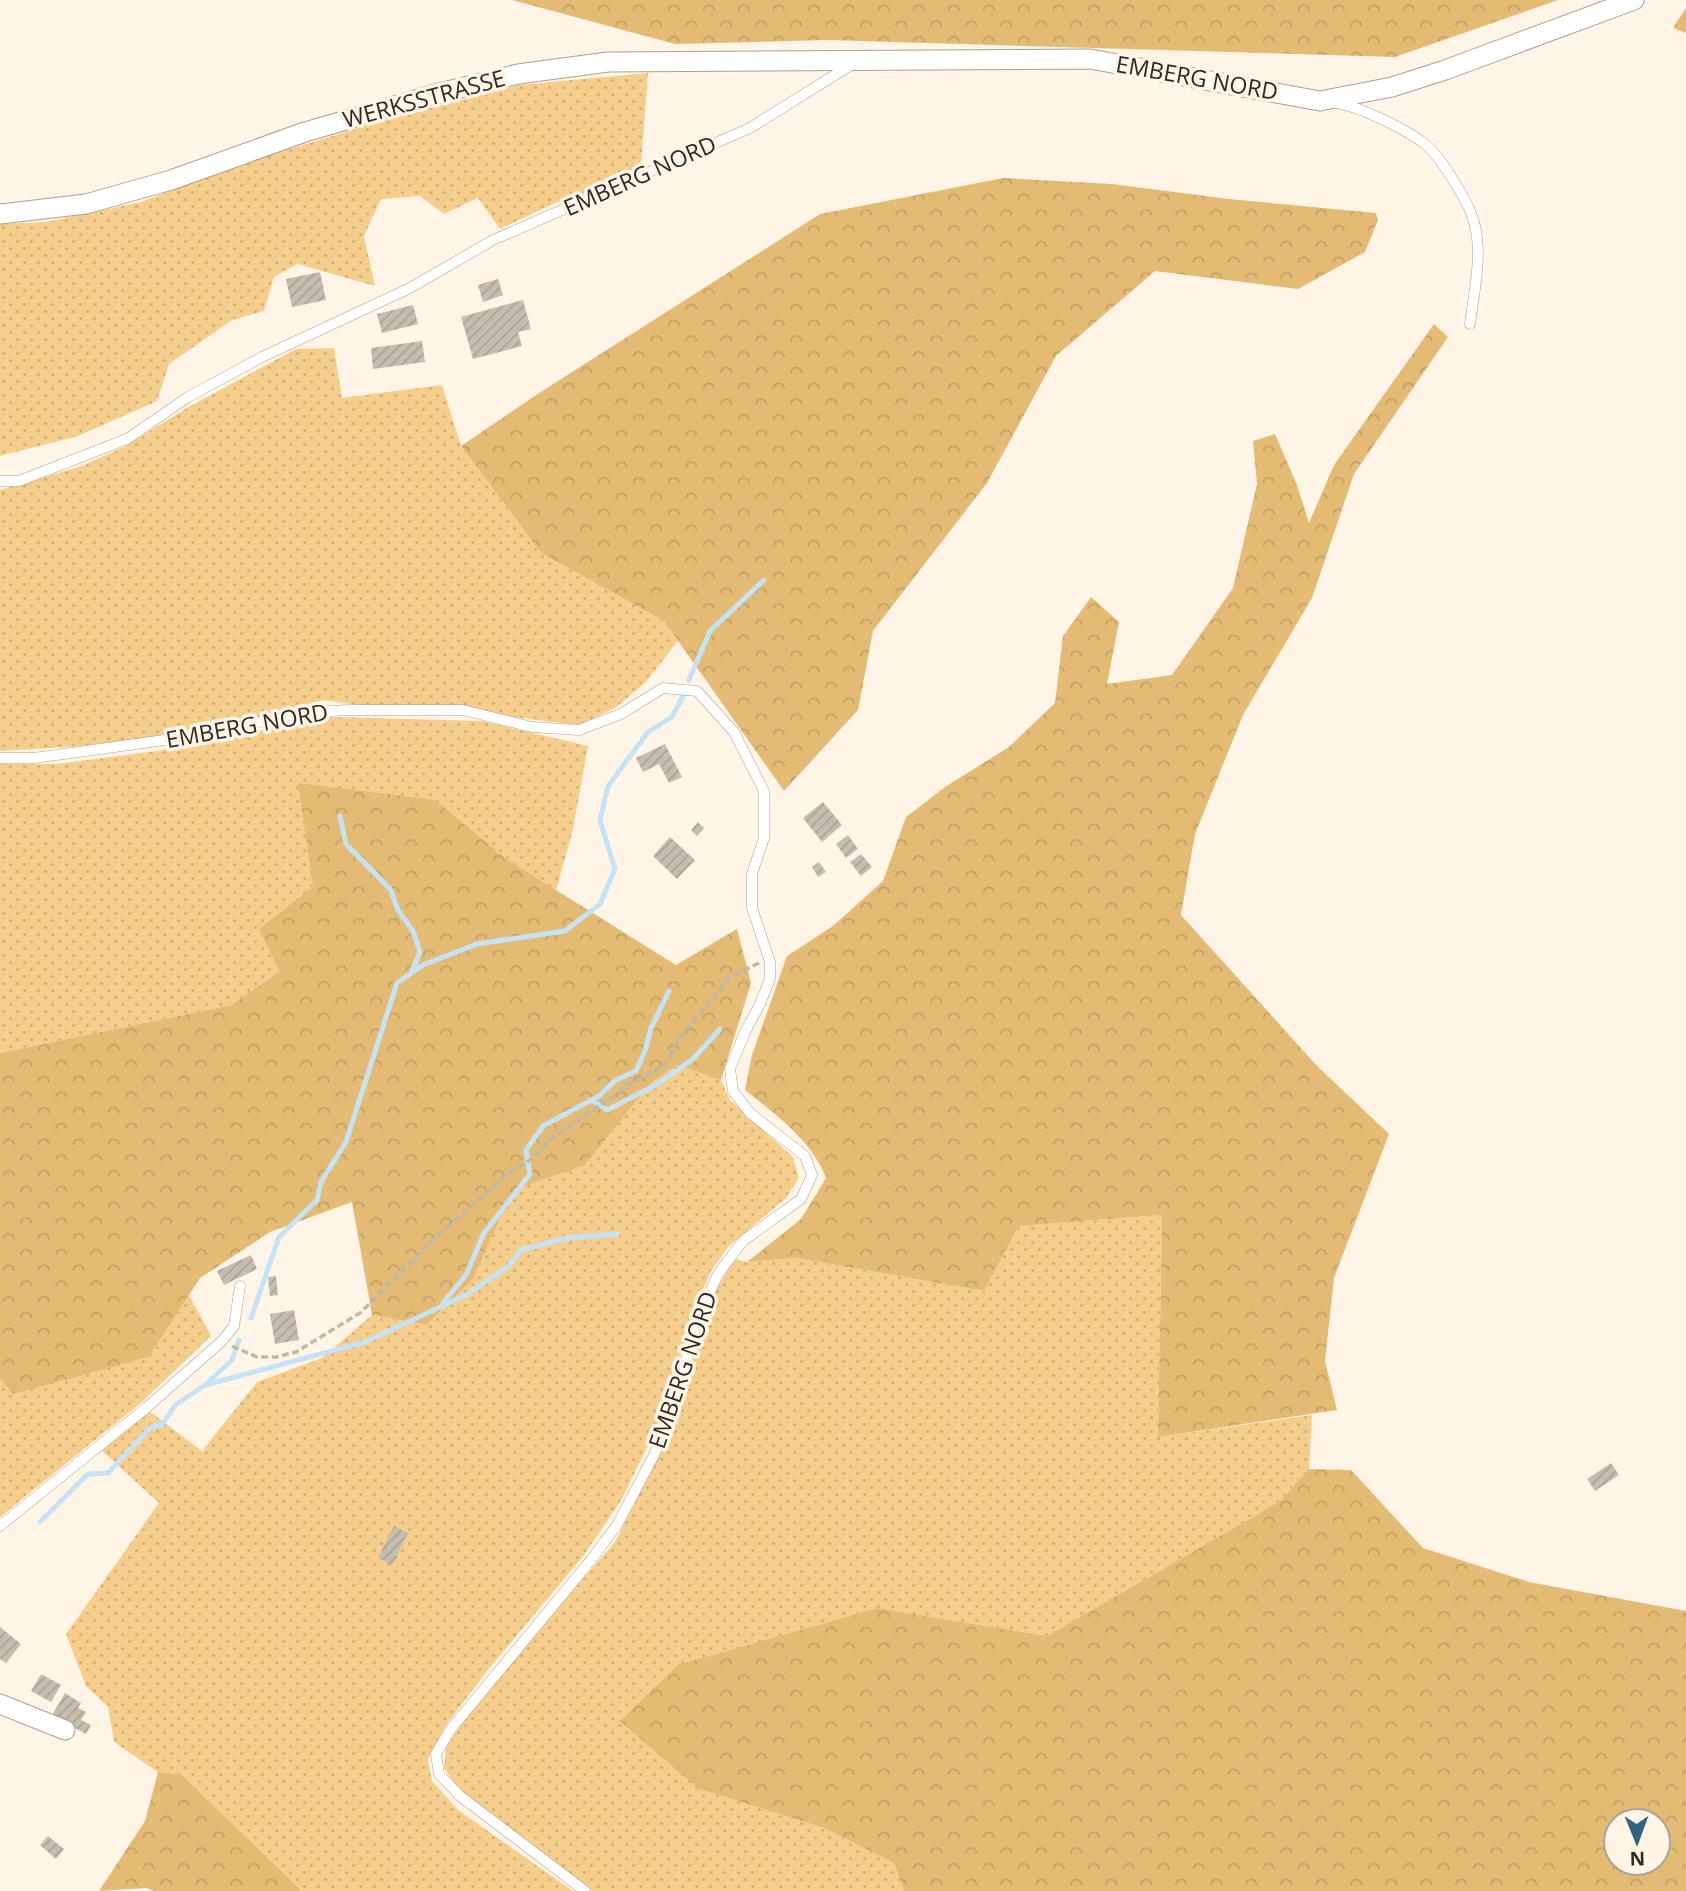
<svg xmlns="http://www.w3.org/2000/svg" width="1686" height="1891" viewBox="0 0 1686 1891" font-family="'Open Sans',sans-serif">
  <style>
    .green { fill: url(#green-dots) }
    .forest { fill: url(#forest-crowns); fill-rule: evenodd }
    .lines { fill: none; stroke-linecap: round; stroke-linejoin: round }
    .stream { stroke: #c6e3f6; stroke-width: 5 }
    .building { fill: url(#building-hatch) }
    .lane-casing { stroke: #a8a093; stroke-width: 11 }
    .street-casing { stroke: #a8a093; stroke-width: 21 }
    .path { stroke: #bfb7ac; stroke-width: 3.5; stroke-dasharray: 7 3.5; stroke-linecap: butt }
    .lane { stroke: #fff; stroke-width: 10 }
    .street { stroke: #fff; stroke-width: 19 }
    .labels { text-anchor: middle; stroke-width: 7; stroke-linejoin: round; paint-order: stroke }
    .street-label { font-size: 23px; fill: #2c2924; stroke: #fef5e7 }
  </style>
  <defs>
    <pattern id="green-dots" width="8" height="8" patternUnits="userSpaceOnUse" patternTransform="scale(1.75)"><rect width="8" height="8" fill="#f5ce8b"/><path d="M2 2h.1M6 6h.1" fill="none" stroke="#d2b178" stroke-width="1.8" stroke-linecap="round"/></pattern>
    <pattern id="forest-crowns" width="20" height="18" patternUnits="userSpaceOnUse" patternTransform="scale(1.75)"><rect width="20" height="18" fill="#e3bb75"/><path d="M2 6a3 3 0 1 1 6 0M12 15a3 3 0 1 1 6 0" fill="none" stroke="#c3a165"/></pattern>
    <pattern id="building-hatch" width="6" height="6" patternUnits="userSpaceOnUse" patternTransform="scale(1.75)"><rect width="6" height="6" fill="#c5bdb0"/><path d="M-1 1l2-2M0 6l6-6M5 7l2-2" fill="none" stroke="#a9a297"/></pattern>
  </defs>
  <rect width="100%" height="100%" fill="#fef5e7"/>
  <path class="green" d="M648,73L641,165L611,184L555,203L500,229L478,198L444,214L420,196L381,199L364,236L375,286L297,264L274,277L264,311L232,320L169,364L157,401L78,436L0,456V224L46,222L141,202L226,169L374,123L518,85Z
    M334,348L342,398L442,385L461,446L541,553L664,621L678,641L645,683L615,708L579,725L512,717L447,705L371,707L324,700L265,716L166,736L70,747L0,751V490L79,467L124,447L185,409L296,349Z
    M330,717L482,721L588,746L573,829L556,891L505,858L299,783L313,887L280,971L231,1005L0,1053V764H56L157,751Z
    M677,1065L721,1080L730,1100L793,1157L799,1178L785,1199L729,1246L711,1271L692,1315L667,1405L622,1499L584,1555L487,1671L444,1728L428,1760L432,1781L458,1810L573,1891H302L182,1775L158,1772L114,1742L108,1707L86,1686L66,1634L159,1503L101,1450L149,1411L202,1451L257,1382L322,1358L372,1315L426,1325L517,1189L585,1165L651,1083Z
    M1162,1215L1158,1437L1312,1415L1309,1469L1280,1501L1047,1636L878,1608L699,1789L824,1828L894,1863L904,1891H592L459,1789L444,1768L446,1748L471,1708L615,1542L662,1449L684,1393L697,1343L714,1294L734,1259L747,1262L796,1258L984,1291L1019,1226Z
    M189,1295L211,1336L142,1402L0,1517V1379L13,1393L149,1357Z"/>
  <path class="forest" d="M512,0H1558L1395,57L828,40L675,44Z
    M1686,8V33L1673,28Z
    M1003,178L1112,184L1229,199L1376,213L1378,220L1365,252L1298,289L1155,271L1056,356L987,483L873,631L858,710L784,791L664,621L541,553L461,446L536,395L820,214Z
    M1434,324L1448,337L1354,474L1312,598L1243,715L1195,834L1181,915L1316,1065L1389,1134L1334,1278L1325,1361L1337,1410L1158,1437L1162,1215L1019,1226L984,1291L796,1258L747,1262L801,1219L826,1178C812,1141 776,1115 745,1090L752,1055L787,956L833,926L883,881L906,817L945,787L1009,747L1055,703L1063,636L1091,597L1119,622L1107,684L1172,675L1233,588L1257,484L1253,441L1275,434L1297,485L1309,523L1334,465Z
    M298,783L435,800L505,858L676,965L737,929L751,983L721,1080L677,1065L651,1083L585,1165L517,1189L501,1216L473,1279L426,1325L372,1315L352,1202L270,1232L200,1278L149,1357L13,1394L0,1379V1053L231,1005L280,971L259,929L313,887Z
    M1309,1469L1351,1470L1423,1548L1529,1582L1686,1611V1891H904L894,1863L824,1828L699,1789L620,1721L678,1665L878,1608L1047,1636L1280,1501ZM1616,1821H1658V1863H1616Z
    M158,1772L182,1775L302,1891H154L146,1888L99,1891L145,1821Z"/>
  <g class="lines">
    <path class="stream" d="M689,680L710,631L764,580
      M340,816L346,844L390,889L398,910L413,931L420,952L411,973
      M591,1100L607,1110L656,1085L693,1059L720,1029
      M443,1303L466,1275L484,1233L530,1174L526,1150L543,1126L599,1096L616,1080L636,1071L645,1051L651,1028L669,991
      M251,1318L279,1237L317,1200L321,1182L346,1142L397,983L423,965L477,944L565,931L600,904L615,869L600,820L608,786L648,732L672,717L683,696
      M205,1385L365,1342L466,1295L509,1266L521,1250L567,1238L617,1234
      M40,1522L88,1474L108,1473L151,1427L162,1425L175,1405L205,1385L232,1360L239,1340"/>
  </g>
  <path class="building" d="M320,272L326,300L292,307L286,279Z
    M498,279L503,295L483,302L478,285Z
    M523,300L531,329L518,332L522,346L473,359L461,317Z
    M413,305L418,324L382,333L377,314Z
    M422,341L425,362L373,369L371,348Z
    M665,744L682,777L669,783L659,764L643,772L636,758Z
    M823,802L842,825L822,842L803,818Z
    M698,822L704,828L697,836L691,830Z
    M848,835L858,849L846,858L836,844Z
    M670,837L695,860L677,879L653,856Z
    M861,854L872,867L861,876L850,862Z
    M819,862L826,872L818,877L812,867Z
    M251,1255L257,1269L224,1285L217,1271Z
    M276,1276L278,1295L270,1296L268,1277Z
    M294,1310L299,1340L275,1344L270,1314Z
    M1611,1463L1619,1475L1595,1491L1587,1479Z
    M394,1526L408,1533L392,1565L378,1558Z
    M0,1627L21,1644L6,1663L0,1659Z
    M41,1674L61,1685L51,1702L31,1691Z
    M65,1693L81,1703L78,1708L86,1712L81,1720L91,1725L86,1734L52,1715Z
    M48,1836L64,1849L56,1859L40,1845Z"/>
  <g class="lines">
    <defs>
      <path id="lane" d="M1337,103C1360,107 1401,127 1421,141C1439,153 1468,201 1474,222C1483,254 1474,292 1470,324
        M0,481H19L127,439L188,397L262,357L410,288L493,240L750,128L854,63
        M0,758H34L71,753L201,735L299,713L348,710H463L532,727L579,730L621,714L663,688L697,691L734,732L764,791V838L752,874V908L770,962V979L760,1004L745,1032L730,1069L733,1091L750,1113L805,1156L812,1175L801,1199L743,1241L718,1274L695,1326L678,1393L665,1429L654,1455L617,1525L591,1560L450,1730L436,1754L439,1774L460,1796L585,1891
        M0,1526L146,1408L222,1341L234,1326L240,1286"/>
      <path id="street" d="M0,214L86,204L171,180L305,132L435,94L518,74L608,62L1090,59L1320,101L1392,87L1445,70L1634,0
        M0,1704L65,1730"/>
    </defs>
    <use href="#lane" class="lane-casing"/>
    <use href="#street" class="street-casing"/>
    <path class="path" d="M232,1346L257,1357H276L296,1352L360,1313L436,1237L509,1173L533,1158L551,1139L626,1087L666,1064L678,1040L730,977L759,963"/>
    <use href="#lane" class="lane"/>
    <use href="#street" class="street"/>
  </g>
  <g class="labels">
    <g class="street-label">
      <text transform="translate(1197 78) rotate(10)" y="8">EMBERG NORD</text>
      <text transform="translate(424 99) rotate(-15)" y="8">WERKSSTRASSE</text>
      <text transform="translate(640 176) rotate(-24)" y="8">EMBERG NORD</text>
      <text transform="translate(247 726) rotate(-10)" y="8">EMBERG NORD</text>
      <text transform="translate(683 1370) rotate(-71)" y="8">EMBERG NORD</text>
    </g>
  </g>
  <g transform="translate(1637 1842) rotate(179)"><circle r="33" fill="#fef5e7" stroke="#aaa399" stroke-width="2"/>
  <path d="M0-5L12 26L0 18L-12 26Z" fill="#326481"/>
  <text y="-10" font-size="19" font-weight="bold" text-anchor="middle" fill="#2c2924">N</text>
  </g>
</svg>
